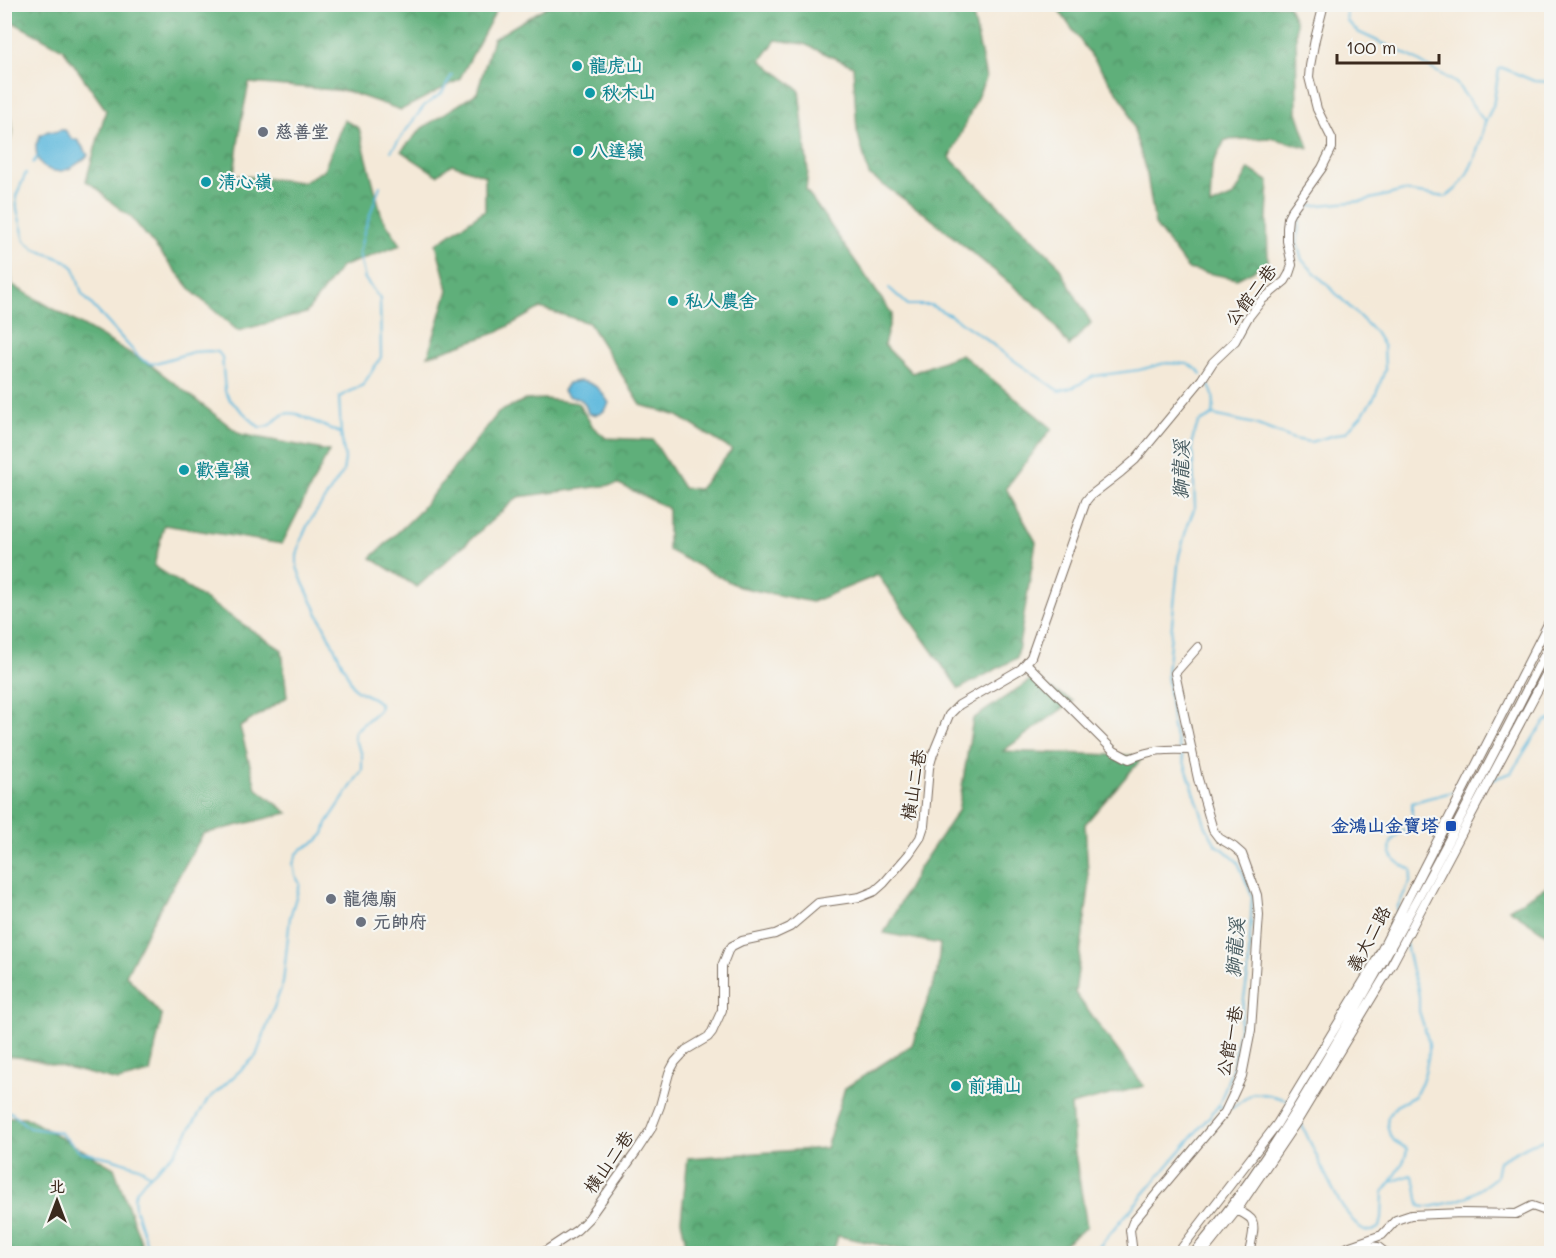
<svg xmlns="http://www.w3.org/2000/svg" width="1556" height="1258" viewBox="0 0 1556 1258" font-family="Mali,'LXGW WenKai TC',sans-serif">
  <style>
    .forest { fill: url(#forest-crowns); stroke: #4c6c4c; stroke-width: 1.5 }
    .water { fill: #5fb9dd; stroke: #4d727e; stroke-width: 1.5 }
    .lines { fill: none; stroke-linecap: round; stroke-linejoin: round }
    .stream { stroke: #5fb9dd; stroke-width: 2 }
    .minor-casing { stroke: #7c6d5f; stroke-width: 10 }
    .minor { stroke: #fff; stroke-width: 8 }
    .culture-dot { fill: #0f9aa8; stroke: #f6f6f2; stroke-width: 2 }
    .worship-dot { fill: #6b7280; stroke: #f6f6f2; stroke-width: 2 }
    .transit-dot { fill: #1a4fb4; stroke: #f6f6f2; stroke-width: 2 }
    .labels { text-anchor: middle; stroke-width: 4.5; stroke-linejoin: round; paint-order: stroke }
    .culture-label { font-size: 18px; font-weight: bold; fill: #0d838f; stroke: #f6f6f2; text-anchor: start }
    .worship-label { font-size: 18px; font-weight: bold; fill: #5b616d; stroke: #f6f6f2; text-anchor: start }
    .street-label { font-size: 18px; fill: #3b2a1e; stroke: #f6f6f2 }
    .transit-label { font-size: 18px; font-weight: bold; fill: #164399; stroke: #f6f6f2; text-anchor: end }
    .water-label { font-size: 20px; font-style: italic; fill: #485c61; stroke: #f6f6f2 }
  </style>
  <defs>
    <pattern id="forest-crowns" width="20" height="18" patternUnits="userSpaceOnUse" patternTransform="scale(1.5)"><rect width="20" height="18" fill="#5eaf7a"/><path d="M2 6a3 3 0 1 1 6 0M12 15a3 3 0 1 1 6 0" fill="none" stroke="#4f8f63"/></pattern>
  </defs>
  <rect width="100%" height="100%" fill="#f6f6f2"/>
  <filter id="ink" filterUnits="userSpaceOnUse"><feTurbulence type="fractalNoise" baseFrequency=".0167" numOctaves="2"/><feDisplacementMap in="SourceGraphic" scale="12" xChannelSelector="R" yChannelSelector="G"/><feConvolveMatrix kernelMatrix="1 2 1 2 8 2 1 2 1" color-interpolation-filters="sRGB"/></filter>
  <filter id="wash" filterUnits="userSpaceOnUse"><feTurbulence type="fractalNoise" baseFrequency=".008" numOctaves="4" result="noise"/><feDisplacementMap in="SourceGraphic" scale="24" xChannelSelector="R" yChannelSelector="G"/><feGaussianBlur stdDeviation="1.35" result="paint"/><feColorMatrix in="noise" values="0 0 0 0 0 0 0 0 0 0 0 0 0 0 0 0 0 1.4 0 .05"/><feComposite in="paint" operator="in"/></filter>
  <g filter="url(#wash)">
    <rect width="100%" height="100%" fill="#f4e9d8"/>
    <path class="forest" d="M551,4L971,5L986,78L950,158L1056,262L1091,323L1069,346L1045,312L925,214L869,175L857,131L853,66L804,44L776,40L761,60L799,90L808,171L806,190L892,314L884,345L912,373L961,354L1052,428L1006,488L1036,542L1017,658L959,689L878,575L812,602L739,587L668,550V508L619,484L518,497L417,587L371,558L417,514L499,412L525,400L545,399L578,403L593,427L606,438L653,440L683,488L699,489L732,450L678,416L641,405L589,323L540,308L498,332L428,356L448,290L436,244L485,210V176L452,164L437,175L401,151L422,128L477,93L493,39Z
      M4,5H499L459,80L401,110L346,91L249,83L241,122L234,175L303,182L324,170L344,120L359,128L382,217L401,245L341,267L306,313L238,331L194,293L131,217L107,199L98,189L86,181L106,110L63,49L5,18Z
      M1055,5H1288L1296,22L1297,112L1309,148L1272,138L1225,140L1212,166L1210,206L1234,196L1249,169L1269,182L1267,217L1268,263L1237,279L1188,269L1155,225L1147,175L1127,106Z
      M4,92L13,130L5,159H4Z
      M4,186L12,285L151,365L240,434L329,451L282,544L164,525L154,566L282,650L287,697L240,727L256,788L288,813L203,834L151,924L126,975L162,1016L150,1073L118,1081L27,1058L5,1056Z
      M1032,679L1073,701L1003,751L1144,756L1085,824L1089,888L1075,993L1144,1086L1071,1105L1074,1147L1087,1227L1052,1253H918L838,1236L833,1253L688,1254L681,1220L688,1158L826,1148L845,1088L912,1045L937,973L940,944L884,933L919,868L958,811L973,719Z
      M1550,884H1552L1551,937L1509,909Z
      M5,1117H25L114,1168L145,1253H5Z"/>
    <path class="water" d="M60,130H65L72,139L77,140L82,146L84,150L88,155C85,159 81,161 77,164C64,174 46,175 38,159C36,155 36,149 36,144L38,141L39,136L48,131L55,132Z
      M579,381C595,382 601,390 609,403C605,413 598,417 588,413C581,388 572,405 563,391L568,383Z"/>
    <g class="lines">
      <path class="stream" d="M1485,122L1493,106L1499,69L1503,68L1534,81L1552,82
        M391,151L424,106L442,93L452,75
        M33,163L37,157
        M26,173L16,196L17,209L25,241L35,249L66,261L74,268L82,294L138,356L144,361L152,364L193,352L209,351L218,352L222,357L225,391L230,400L259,427C277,429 275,409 297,414L340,433
        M889,288L908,305H930L950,315L983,337L1006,355L1059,391L1074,387L1094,376L1139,370L1165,363L1188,364L1198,370L1201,375
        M1205,380C1214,392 1215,399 1213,415
        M1493,779L1511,773L1535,735L1545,722L1552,719
        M1398,913L1397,908L1410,882L1412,870C1407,867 1399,865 1395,860C1385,847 1392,835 1406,830L1412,817V803C1427,797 1445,795 1462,789
        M1219,1107L1232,1108L1253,1093L1269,1095L1287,1100L1288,1102
        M4,1110L12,1113L29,1128L59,1132L81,1152L111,1158L139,1167L150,1175
        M1300,1122C1312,1141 1346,1235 1371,1231C1373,1231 1378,1228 1380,1227L1382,1218L1383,1192L1391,1182L1411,1175C1419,1184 1415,1193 1420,1206C1427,1208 1432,1207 1439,1205C1464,1201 1477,1192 1496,1177L1499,1161L1531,1144L1552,1138
        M1391,1182C1397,1172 1406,1161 1407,1149L1394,1141L1390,1136L1387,1124L1388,1117L1396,1106L1415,1096L1421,1084L1425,1072L1429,1052V1043L1419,1011V997L1417,985L1413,975L1406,944
        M150,1254L135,1208L134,1197L137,1190L145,1180L176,1151L207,1101L256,1056L283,983L290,917L300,884L295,875L293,864L297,854L302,849L317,841L324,834L327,823L362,770V754L354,739L355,731L379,710L380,704C373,695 362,695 354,688L303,583L297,567V556L301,540L308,524L343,472L345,459L341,434L339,397L363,385L381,357L380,299L365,279L359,253L364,232L380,186
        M1093,1254L1219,1105L1233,1066L1248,974L1252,896L1238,862L1223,849L1216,845L1206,827L1173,729L1167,673L1179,556L1187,527L1195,507L1192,441L1198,423L1213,415L1255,424L1294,439L1310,442L1346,432L1362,415L1375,396L1385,370L1384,347L1375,332L1302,260L1297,243L1300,216L1309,206L1362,201L1404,191L1446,197C1450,194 1454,191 1457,188C1473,170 1480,144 1485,122L1456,83L1408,55L1358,32L1347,21L1345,4"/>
    </g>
  </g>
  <g filter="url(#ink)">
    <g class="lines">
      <defs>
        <path id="minor" d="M1027,664L1114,751L1129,759C1154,749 1165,749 1191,750
          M1234,1209C1239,1211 1247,1215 1251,1219C1257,1227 1250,1244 1249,1254
          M1360,1245L1378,1247L1387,1254
          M541,1254L577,1230L589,1218L636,1152L651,1129L660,1106L669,1073L675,1062L686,1050L708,1037L712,1032L722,1010V966L728,951L732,946L742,941L775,934L790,927L818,903L860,897L875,891L884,883L909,854L920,838L924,826L929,768L933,754L949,715L959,705L1021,669L1031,657L1086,501L1090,496L1121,472L1135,460L1202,379L1213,362L1235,341L1247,319L1262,300L1285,281L1289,274L1292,265L1287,241V228L1288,218L1292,210L1322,168L1332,148V139L1317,109L1309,77L1310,66L1315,39L1324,4
          M1133,1254L1130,1230L1133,1222L1225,1112L1242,1076L1251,1030L1259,915L1257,895L1242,854L1234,847L1219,838L1213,830L1198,779L1175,673L1198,647
          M1177,1254L1277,1124L1377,959L1552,616
          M1193,1254C1250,1187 1296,1112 1340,1036C1416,907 1484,773 1552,640
          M1202,1254L1237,1210L1298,1120L1391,966L1552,663
          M1335,1254L1350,1246L1382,1235L1396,1220L1411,1215L1463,1213L1516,1214L1532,1206L1552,1213"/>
      </defs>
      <use href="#minor" class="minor-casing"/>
      <use href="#minor" class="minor"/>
    </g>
  </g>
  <g class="culture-dot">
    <circle cx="577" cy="66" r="6"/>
    <circle cx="590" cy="93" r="6"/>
    <circle cx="578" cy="151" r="6"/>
    <circle cx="206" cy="182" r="6"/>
    <circle cx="673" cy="301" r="6"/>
    <circle cx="184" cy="470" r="6"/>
    <circle cx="956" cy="1086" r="6"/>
  </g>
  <g class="worship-dot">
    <circle cx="263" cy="132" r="6"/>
    <circle cx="331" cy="899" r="6"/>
    <circle cx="361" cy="922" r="6"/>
  </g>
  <rect class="transit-dot" x="1445" y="820" width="12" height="12" rx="3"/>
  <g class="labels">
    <g class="culture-label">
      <text x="589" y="72">龍虎山</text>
      <text x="602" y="99">秋木山</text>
      <text x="590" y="157">八達嶺</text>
      <text x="218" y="188">清心嶺</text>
      <text x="685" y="307">私人農舍</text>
      <text x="196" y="476">歡喜嶺</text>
      <text x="968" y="1092">前埔山</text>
    </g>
    <g class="worship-label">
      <text x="275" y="138">慈善堂</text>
      <text x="343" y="905">龍德廟</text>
      <text x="373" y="928">元帥府</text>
    </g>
    <g class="street-label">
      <text transform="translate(1251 295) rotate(-52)" y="6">公館二巷</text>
      <text transform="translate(914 785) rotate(-80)" y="6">橫山二巷</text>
      <text transform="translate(1369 939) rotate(-62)" y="6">義大二路</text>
      <text transform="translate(1230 1041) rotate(-79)" y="6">公館一巷</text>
      <text transform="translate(609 1162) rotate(-55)" y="6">橫山二巷</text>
    </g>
    <g class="transit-label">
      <text x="1439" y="832">金鴻山金寶塔</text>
    </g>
    <g class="water-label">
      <text transform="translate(1181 470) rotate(-89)" y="7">獅龍溪</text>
      <text transform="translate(1235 948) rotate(-86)" y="7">獅龍溪</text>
    </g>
  </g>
  <rect width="1556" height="1258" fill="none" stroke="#f6f6f2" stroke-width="24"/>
  <g transform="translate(57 1201)" stroke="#f6f6f2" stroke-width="4.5" paint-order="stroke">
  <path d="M0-4.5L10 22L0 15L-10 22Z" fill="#3b2a1e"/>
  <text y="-9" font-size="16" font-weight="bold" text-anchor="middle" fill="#3b2a1e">北</text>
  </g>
  <path d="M1337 54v9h102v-9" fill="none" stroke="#3b2a1e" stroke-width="3"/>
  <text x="1346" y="54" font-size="18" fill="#3b2a1e" stroke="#f6f6f2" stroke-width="4.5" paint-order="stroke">100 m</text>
</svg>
